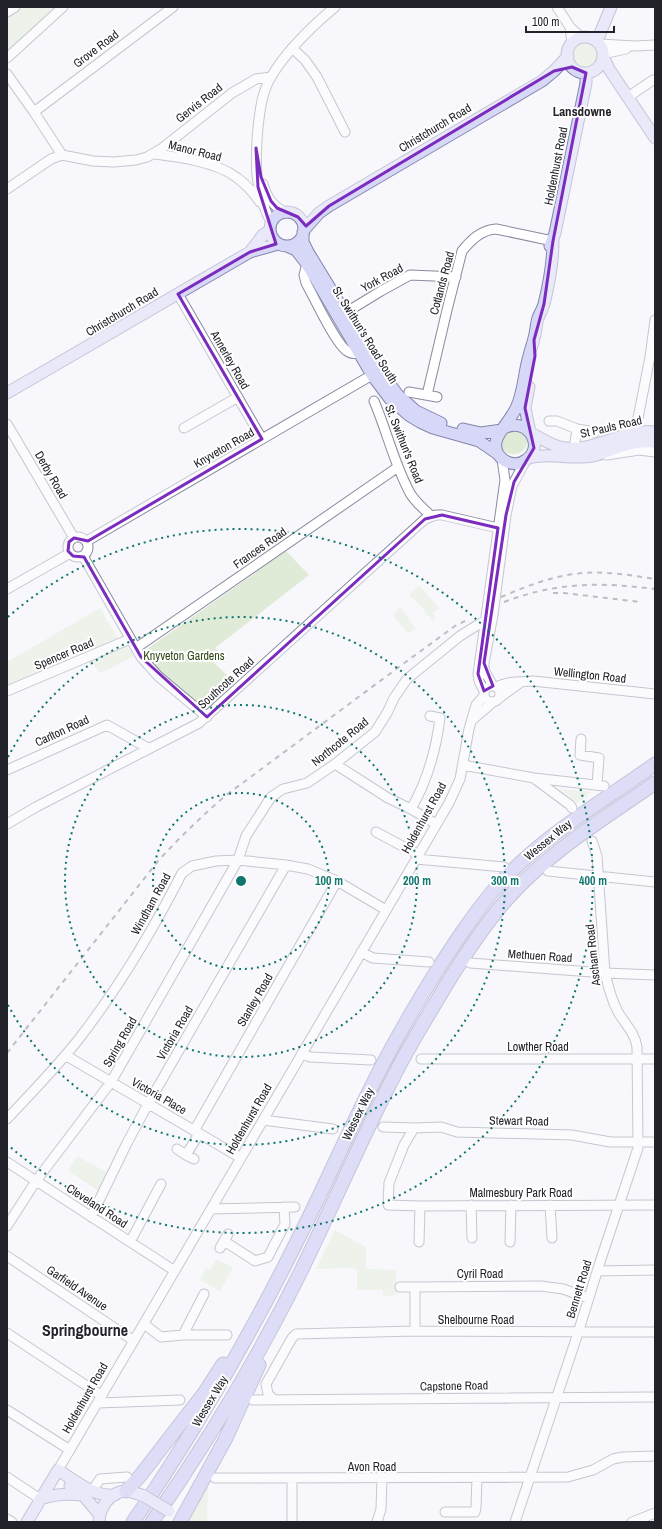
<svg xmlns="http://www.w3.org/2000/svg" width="662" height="1529" viewBox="0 0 662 1529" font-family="'Archivo Narrow',sans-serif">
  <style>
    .green { fill: #dfebd6 }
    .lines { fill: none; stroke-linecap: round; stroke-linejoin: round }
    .minor-casing { stroke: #898a9e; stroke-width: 11 }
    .major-casing { stroke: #8686ad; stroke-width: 13 }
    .highway-casing { stroke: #8686ad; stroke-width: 15 }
    .minor { stroke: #fff; stroke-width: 9 }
    .major { stroke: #d7d7f8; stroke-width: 11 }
    .highway { stroke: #bcbcf4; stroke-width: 13 }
    .rail { stroke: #77787f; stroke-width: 2; stroke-dasharray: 5 5; stroke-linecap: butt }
    .major-bridge-casing { stroke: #8686ad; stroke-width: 13; stroke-linecap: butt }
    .major-bridge { stroke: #d7d7f8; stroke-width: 11 }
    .marked { fill: none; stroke: #7b2cbf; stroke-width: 3; stroke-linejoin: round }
    .ring { fill: none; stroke: #0f766e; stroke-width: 2; stroke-dasharray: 2 4 }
    .labels { text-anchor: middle; stroke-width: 4; stroke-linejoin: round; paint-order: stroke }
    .street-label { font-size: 12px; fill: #21222a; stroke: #fff }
    .park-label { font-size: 12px; fill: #304818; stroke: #fff }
    .neighbourhood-label { font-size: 13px; font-weight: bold; fill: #21222a; stroke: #fff }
    .district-label { font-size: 16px; font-weight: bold; fill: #21222a; stroke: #fff }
    .centre { fill: #0f766e; stroke: #fff; stroke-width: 2 }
    .ring-label { font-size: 12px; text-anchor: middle; font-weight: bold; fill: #0f766e; stroke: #fff; stroke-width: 4; stroke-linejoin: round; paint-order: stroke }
  </style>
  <rect width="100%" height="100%" fill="#f7f7fc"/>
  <path class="green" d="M24,7H57L7,52V18Z
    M572 55a14 14 0 1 1 28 0a14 14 0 1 1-28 0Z
    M520,427L528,438C528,455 509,460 500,446L502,432Z
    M286,551L309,575L215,648L219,652L211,660L235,683L206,710L154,666L143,652Z
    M419,585L439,608L432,613L436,617L432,620L423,610L424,609L409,595Z
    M400,606L416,629L407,633L393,615L398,611L397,609Z
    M100,608L118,639L7,686V662Z
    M127,646L134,656L101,673L90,661Z
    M561,789L592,792L577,803Z
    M77,1156L108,1173L99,1191L68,1171Z
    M335,1230L366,1247V1269L396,1270L397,1295L383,1296V1290H357V1269L348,1268L316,1269Z
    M216,1259L233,1268L220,1291L200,1280L206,1268L210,1270Z
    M206,1485H208L207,1522H183Z"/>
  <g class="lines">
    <defs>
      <path id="minor" d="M557,7L570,27L581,37
        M7,12L15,7
        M570,27L572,43
        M600,44L635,46L655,45
        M292,48L305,60L317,77L345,132
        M603,54L626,49
        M7,58L63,7
        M7,74L34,112L62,155
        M628,97L653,80H655
        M34,112L173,7
        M155,154C179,157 216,162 236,177C246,184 253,192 260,202
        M263,184C267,198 273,206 286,213
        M7,189L51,159L62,155L93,161L114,162L136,160L147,157L161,149L232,93L256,79L271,77
        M271,222C254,190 255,162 258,127C260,110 262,92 271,77C287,50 311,27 335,7
        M307,264L304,275L306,283C314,297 335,343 347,351C351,354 355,354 359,353
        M178,294L262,439
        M345,313L381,291L410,275L456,277
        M409,392L437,397
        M427,395L447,310L462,251C471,240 481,230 496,229L553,241
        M374,401C387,431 394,464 410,493C415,502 424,509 431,516
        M549,421H557L577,429L595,432
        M7,424L74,538
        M184,428L238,397
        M629,435L638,418L650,357L655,320
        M574,449L577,429
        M607,455L639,450L655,452
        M68 547a10 10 0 1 1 20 0a10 10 0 1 1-20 0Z
        M87,541L372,375
        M83,556L141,657L158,676L207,717
        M7,589L70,553
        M136,648L398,467
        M493,686L484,670V663L493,615L506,515L512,486L526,460
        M484 694a8 8 0 1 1 16 0a8 8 0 1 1-16 0Z
        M496,687C507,681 520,682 533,681L655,694
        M7,691L130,639
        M484,691L479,681L478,674L505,480L502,459
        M499,698L521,682
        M472,720L493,702
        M581,739L580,755L599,758L597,785
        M335,764L388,798L411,809L436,824
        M463,765L534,778L604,786
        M7,770L107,725L148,748
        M535,779L570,805L572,808
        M411,809C428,780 436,750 440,718L430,716
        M7,824L36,807L199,723L425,519L436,515H442L498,528
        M376,832L419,855
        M416,859L504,867
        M548,871L655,882
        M361,952L373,958L429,962
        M470,963L605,973L655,975
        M302,1053L310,1057L371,1060
        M65,1055L241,1158
        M421,1059H655
        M7,1119C31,1093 56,1068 78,1040C117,990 153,930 182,873L192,866L216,861L238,860L286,865L308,869L337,881L386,910
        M263,1120L333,1129
        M383,1127L414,1128L441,1127L457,1132L572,1135L610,1142H655
        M414,1128L404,1145L389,1183L388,1205L420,1206L655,1205
        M194,1131L337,881
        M177,1149L186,1155
        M194,1159L186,1155L199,1134
        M7,1162L175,1271
        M471,1205L472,1238
        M550,1205L552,1238
        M211,1209L295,1207
        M91,1217L127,1143L148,1104L286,865
        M7,1226L36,1181L111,1082L238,860L246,836L271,797L283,789L307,783L335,764L375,732L387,713L394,698L407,679L460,636L479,624L484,622
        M224,1241L255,1261L268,1257L285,1224L284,1207
        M130,1242L161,1184
        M419,1242L420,1206
        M510,1242L511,1205
        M220,1248L228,1234
        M7,1256L134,1341
        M597,1271L655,1270
        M400,1287H415
        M144,1324L161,1337L183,1335H227
        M415,1331V1287L541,1286L563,1289L588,1298
        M7,1333L102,1396
        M183,1335L204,1294
        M273,1399L268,1394L266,1384L292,1338L296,1334L415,1331L655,1332
        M253,1400L655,1397
        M98,1403L180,1400
        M7,1410L70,1450
        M58,1470L449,803L460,779L469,729L476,705L484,696
        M7,1477L40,1499
        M215,1478L568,1477L593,1470L613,1459L623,1457L655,1456
        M92,1491L100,1479L127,1477
        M445,1512H475L476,1507L477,1478
        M7,1519L12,1522
        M292,1522V1478
        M377,1522L381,1509L382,1479
        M515,1522L577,1336L601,1259L638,1148L637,1047C635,1033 625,1024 618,1012C611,999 608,986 605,973L597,856L592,841
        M632,1522L655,1513"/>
      <path id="major" d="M567 55a18 18 0 1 1 36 0a18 18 0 1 1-36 0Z
        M597,41L611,7
        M603,56L609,69L655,138
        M270 229a17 17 0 1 1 34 0a17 17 0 1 1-34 0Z
        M304,230L319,213L329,206L542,81L554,71L568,56
        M303,232V242L308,252L380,370L397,394L416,411L441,423
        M287,246L296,250L307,264L372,375L390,399L410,416L420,422L433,428L479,441L498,454
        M550,246L555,233L586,83V73
        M250,252L263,235L270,230
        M529,387L525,408L530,432
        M7,393L250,252L278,244
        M504,428C527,416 546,446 526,460C513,470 493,458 496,442C497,433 513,417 517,406C524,390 524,372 529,356C530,350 533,344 534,338C536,332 536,324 538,318C540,313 543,308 544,304C549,284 553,261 553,241
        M463,429L481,433L502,430
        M531,433C541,438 553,447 565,448C596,452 624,428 655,432
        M529,458C552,452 569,460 593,456C602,454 612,449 622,446C633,442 644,441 655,442
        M70,1486L83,1495L99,1514
        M40,1499C55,1494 66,1493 81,1495
        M27,1522L58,1470C76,1481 93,1497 115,1495
        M99,1522C99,1508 110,1492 125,1491C131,1491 138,1494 144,1496"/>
      <path id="highway" d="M126,1491L140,1476L205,1392L223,1364
        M133,1522C200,1424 259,1320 311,1213C326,1182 340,1151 355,1120C379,1069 406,1020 436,972C454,944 472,916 493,891C540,837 598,805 655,764
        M152,1522C207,1443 258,1358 301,1271C333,1206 361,1139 395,1074C410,1044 428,1016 445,987C464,956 484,925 508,898C550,851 604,819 655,783
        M180,1522L226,1438L259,1365"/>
    </defs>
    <use href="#minor" class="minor-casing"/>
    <use href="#major" class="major-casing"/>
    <use href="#highway" class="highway-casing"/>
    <use href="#minor" class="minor"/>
    <use href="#major" class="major"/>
    <use href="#highway" class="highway"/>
    <path class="rail" d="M553,593H564L640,602
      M501,597C525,587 549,577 575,574C601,570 629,575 655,579
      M504,602C557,582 600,582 655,589
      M7,1053L158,861C179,838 201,817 225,796L403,664L455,626L469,619"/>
    <defs>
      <path id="major-bridge" d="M144,1496L169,1511"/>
    </defs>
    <use href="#major-bridge" class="major-bridge-casing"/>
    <use href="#major-bridge" class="major-bridge"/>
  </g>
  <path d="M0 0H662V1529H0ZM572,67L586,73L553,241L544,304L534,340L535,356L525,408L534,448L514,482L506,515L484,663L493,686L484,691L478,674L498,528L442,515L425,519L207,717L141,657L84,557L73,556L68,551L69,542L74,538L88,541L262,439L178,294L250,252L276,244L258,187L256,148L261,177L271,201L277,208L298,217L306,226L329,206L554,71Z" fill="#f7f7fc" fill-opacity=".55" fill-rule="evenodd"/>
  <path class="marked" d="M572,67L586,73L553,241L544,304L534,340L535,356L525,408L534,448L514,482L506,515L484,663L493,686L484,691L478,674L498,528L442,515L425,519L207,717L141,657L84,557L73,556L68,551L69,542L74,538L88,541L262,439L178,294L250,252L276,244L258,187L256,148L261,177L271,201L277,208L298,217L306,226L329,206L554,71Z"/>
  <g class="ring">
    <circle cx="241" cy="881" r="88"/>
    <circle cx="241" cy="881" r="176"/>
    <path d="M8 757A264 264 0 1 1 8 1005"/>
    <path d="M8 617A352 352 0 1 1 8 1145"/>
  </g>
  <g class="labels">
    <g class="street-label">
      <text transform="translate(96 49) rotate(-37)" y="4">Grove Road</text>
      <text transform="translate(199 103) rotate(-38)" y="4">Gervis Road</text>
      <text transform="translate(435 128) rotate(-31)" y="4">Christchurch Road</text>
      <text transform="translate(195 151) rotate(14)" y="4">Manor Road</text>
      <text transform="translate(556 166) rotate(-79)" y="4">Holdenhurst Road</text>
      <text transform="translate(382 278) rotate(-28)" y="4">York Road</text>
      <text transform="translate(442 283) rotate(-75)" y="4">Cotlands Road</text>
      <text transform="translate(122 312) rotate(-31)" y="4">Christchurch Road</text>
      <text transform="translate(365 335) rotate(58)" y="4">St. Swithun's Road South</text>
      <text transform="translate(230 360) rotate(60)" y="4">Annerley Road</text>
      <text transform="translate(611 427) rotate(-13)" y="4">St Pauls Road</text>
      <text transform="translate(404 444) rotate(68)" y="4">St. Swithun's Road</text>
      <text transform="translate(224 448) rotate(-30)" y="4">Knyveton Road</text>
      <text transform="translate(51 475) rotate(60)" y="4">Derby Road</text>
      <text transform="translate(260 548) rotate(-35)" y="4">Frances Road</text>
      <text transform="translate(64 654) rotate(-23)" y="4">Spencer Road</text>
      <text transform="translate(590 675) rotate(6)" y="4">Wellington Road</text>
      <text transform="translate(226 683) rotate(-42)" y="4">Southcote Road</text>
      <text transform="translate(62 731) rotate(-25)" y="4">Carlton Road</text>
      <text transform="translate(340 742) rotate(-39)" y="4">Northcote Road</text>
      <text transform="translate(424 818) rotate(-61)" y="4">Holdenhurst Road</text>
      <text transform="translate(548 840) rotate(-39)" y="4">Wessex Way</text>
      <text transform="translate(151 904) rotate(-61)" y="4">Windham Road</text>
      <text transform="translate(593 955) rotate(-96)" y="4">Ascham Road</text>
      <text transform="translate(540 956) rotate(4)" y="4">Methuen Road</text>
      <text transform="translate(255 1000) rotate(-60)" y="4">Stanley Road</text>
      <text transform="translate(175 1033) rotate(-60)" y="4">Victoria Road</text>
      <text transform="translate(120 1042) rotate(-60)" y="4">Spring Road</text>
      <text x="538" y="1051">Lowther Road</text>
      <text transform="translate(159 1096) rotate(30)" y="4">Victoria Place</text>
      <text transform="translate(358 1114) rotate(-64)" y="4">Wessex Way</text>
      <text transform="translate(249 1119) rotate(-60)" y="4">Holdenhurst Road</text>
      <text transform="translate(519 1121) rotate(1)" y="4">Stewart Road</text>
      <text x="521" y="1197">Malmesbury Park Road</text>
      <text transform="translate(97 1206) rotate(33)" y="4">Cleveland Road</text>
      <text x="480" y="1278">Cyril Road</text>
      <text transform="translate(77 1288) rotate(34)" y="4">Garfield Avenue</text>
      <text transform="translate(579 1289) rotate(-73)" y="4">Bennett Road</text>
      <text x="476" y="1324">Shelbourne Road</text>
      <text transform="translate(454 1386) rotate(-1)" y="4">Capstone Road</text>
      <text transform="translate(85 1398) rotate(-60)" y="4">Holdenhurst Road</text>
      <text transform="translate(210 1401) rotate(-59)" y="4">Wessex Way</text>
      <text x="372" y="1471">Avon Road</text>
    </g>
    <g class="park-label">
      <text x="184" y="660">Knyveton Gardens</text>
    </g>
    <g class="neighbourhood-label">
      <text x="582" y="116">Lansdowne</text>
    </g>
    <g class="district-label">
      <text x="85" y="1336">Springbourne</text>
    </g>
  </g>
  <circle cx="241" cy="881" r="6" class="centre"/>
  <g class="ring-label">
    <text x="329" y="885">100 m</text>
    <text x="417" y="885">200 m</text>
    <text x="505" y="885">300 m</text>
    <text x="593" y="885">400 m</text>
  </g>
  <rect width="662" height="1529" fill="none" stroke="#21222a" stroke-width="16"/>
  <path d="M526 26v6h88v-6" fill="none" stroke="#21222a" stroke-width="2"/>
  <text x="532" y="26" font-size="12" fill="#21222a" stroke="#ffffff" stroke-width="3" paint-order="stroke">100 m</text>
</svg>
